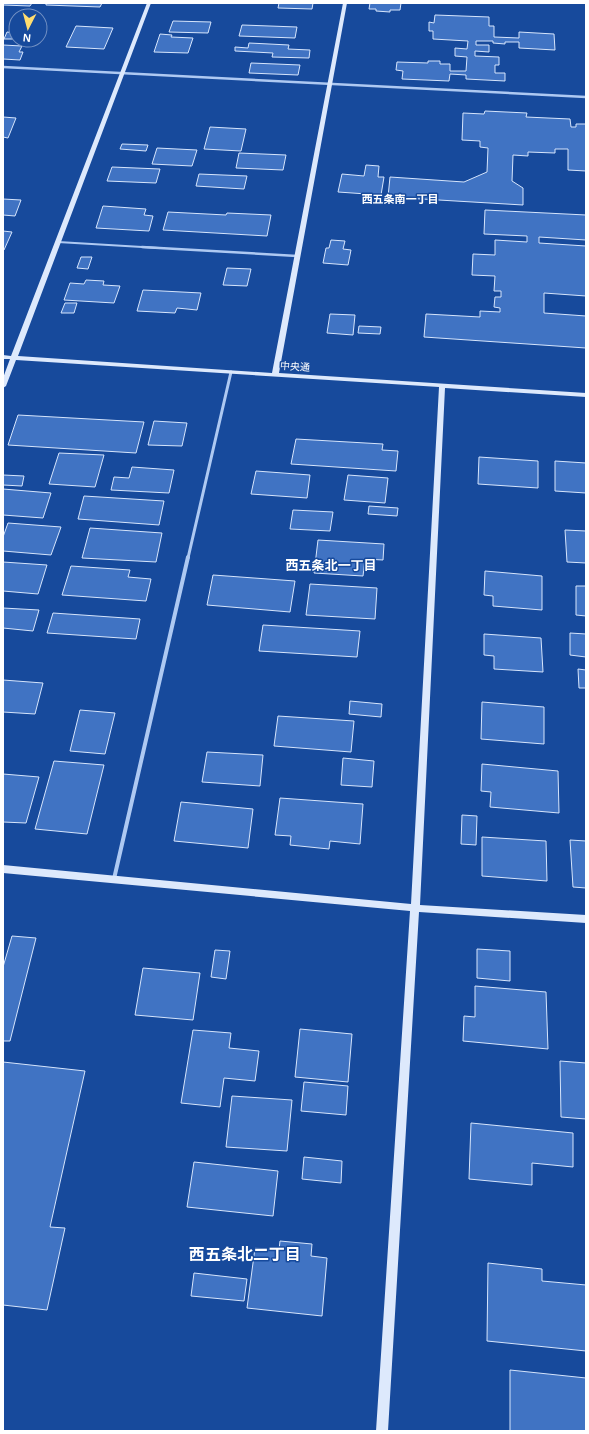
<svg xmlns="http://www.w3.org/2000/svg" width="589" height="1434" viewBox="0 0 589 1434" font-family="Arial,'Noto Sans JP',sans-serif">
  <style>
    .building { fill: #4073c3; stroke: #d6e5fc }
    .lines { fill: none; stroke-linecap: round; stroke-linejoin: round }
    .lane-far1 { stroke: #aec9f2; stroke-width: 2 }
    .lane { stroke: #aec9f2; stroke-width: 2.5 }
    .street-far2 { stroke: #aec9f2; stroke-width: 2.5 }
    .street-far1 { stroke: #aec9f2; stroke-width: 3 }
    .street { stroke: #aec9f2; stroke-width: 4 }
    .secondary { fill: #dde9fc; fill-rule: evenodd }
    .labels { text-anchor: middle; stroke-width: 3; stroke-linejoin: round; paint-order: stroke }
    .far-street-label { font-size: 10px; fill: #fff; stroke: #174a9c }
    .far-neighbourhood-label { font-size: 11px; font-weight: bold; fill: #fff; stroke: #174a9c }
    .neighbourhood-label { font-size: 13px; font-weight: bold; fill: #fff; stroke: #174a9c }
    .near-neighbourhood-label { font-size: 16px; font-weight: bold; fill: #fff; stroke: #174a9c }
  </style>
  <rect width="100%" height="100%" fill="#174a9c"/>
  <path class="building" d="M3,3H32L30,6L3,5Z
    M46,3H102L100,7L46,5Z
    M279,3H313L312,9L278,8Z
    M370,3H401L400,10H390V12L376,11V9H369Z
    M435,15L489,17V26H494V37L519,38V32L554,34L555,50L519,48V42H505V44L493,43V41H476V45H489V52L475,51V56L499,57V65H495V73H505V81L466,79V75L450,74L449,81L402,79L403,71L396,70L397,62L428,63V61H440V64H450V71H466L467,57L455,56V48L467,49L468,41L433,39V31H429V22L434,23Z
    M173,21L211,22L208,33L169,32Z
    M242,25L297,27L295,38L239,36Z
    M76,26L113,28L104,49L66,47Z
    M7,32L16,33V39H4Z
    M160,34L172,35L171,37L193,38L188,53L154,52Z
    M249,43L289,45L288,49L310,50L309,58L272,57L273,53L235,51V47L248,48Z
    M3,45L22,46L19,52H23L20,60L3,59Z
    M251,63L300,65L298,75L249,73Z
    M485,111L527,113L526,117L570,119L571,127H576V124H586V171L568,170V149H555V153L528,152V156L513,155L512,181L523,188V205L388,197L390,177L464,182L487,172L488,148L480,147V141L462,140L463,113L484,114Z
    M3,117L16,118L8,138L3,137Z
    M210,127L246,129L241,151L204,149Z
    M122,144L148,145L146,151L120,149Z
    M157,148L197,150L192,166L152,164Z
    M239,153L286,155L283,170L236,168Z
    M366,165L379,166L378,177H384L381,195L338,192L342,174L364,176Z
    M112,167L160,169L156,183L107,181Z
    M199,174L247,176L244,189L196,186Z
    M3,199L21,200L15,216L3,215Z
    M103,206L146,209L144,215L153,216L149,231L96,228Z
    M485,210L586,215V240L539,237V243L586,246V296L544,293V313L586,316V348L424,337L426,314L480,317V311L500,312V308L494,307L495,297H501V291H494L495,276L472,275L473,254L495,255V240L527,242V236L484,234Z
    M168,212L226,215L227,213L271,215L267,236L163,230Z
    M3,231L12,232L4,250H3Z
    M331,240L345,241L343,249L351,250L348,265L323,263L326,248H329Z
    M81,257H92L88,269L77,268Z
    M227,268L251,269L247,286L223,285Z
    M86,280L104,281L103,285L120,286L114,303L64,300L70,283L84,284Z
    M143,290L201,293L197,310L177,308L175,313L137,311Z
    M65,303H77L74,313H61Z
    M330,314L355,315L353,335L327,333Z
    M359,326L381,327L380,334L358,333Z
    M18,415L144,422L136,453L8,445Z
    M154,421L187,423L182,446L148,445Z
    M296,439L383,444L382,450L398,451L396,471L291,464Z
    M59,453L104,455L95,487L49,484Z
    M479,457L538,461V488L478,484Z
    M555,461L586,463V493L555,491Z
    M132,467L174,470L169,493L111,490L114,477L129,478Z
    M256,471L310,475L307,498L251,494Z
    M3,475L24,476L22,486L3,485Z
    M348,475L388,478L385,503L344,500Z
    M3,489L51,493L43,518L3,515Z
    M84,496L164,501L159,525L78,519Z
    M369,506L398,508L397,516L368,514Z
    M293,510L333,512L330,531L290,529Z
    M8,523L61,527L51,555L3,551V537Z
    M90,528L162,533L156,562L82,558Z
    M565,530L586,531V563L567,562Z
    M318,540L384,544L383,560L365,559L363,576L314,573Z
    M3,562L47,565L38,594L3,591Z
    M71,566L130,570L128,577L151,579L146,601L62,595Z
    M485,571L542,576V610L493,606V596L484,595Z
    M213,575L295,581L290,612L207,605Z
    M310,584L377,588L375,619L306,615Z
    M576,586H586V616L576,615Z
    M3,608L39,610L33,631L3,628Z
    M53,613L140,619L136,639L47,633Z
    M263,625L360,631L357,657L259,651Z
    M570,633L586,634V657L570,655Z
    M484,634L541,638L543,672L494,669V656L484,655Z
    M578,669L586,670V688H579Z
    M3,680L43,683L35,714L3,712Z
    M350,701L382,704L381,717L349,714Z
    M482,702L544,707V744L481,739Z
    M80,710L115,713L105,754L70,751Z
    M278,716L354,721L351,752L274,746Z
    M207,752L263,755L260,786L202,782Z
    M343,758L374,761L372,787L341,785Z
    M54,761L104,765L87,834L35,829Z
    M482,764L558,771L559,813L490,807L491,792L481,791Z
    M3,774L39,777L26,823L3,822Z
    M280,798L363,804L360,844L330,841L329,849L290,845L291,836L275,835Z
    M181,802L253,809L248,848L174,841Z
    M462,815L477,816L476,845L461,844Z
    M482,837L546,841L547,881L482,876Z
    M570,840L586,841V888L573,887Z
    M12,936L36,938L10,1041H3V967Z
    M477,949L510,951V981L477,978Z
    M215,950L230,951L226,979L211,977Z
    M143,968L200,973L193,1020L135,1015Z
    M475,986L546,992L548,1049L463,1041L464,1016L475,1017Z
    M300,1029L352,1034L348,1082L295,1077Z
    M193,1030L231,1033L229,1048L259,1051L255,1081L224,1078L220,1107L181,1103Z
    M560,1061L586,1063V1119L561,1117Z
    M3,1062L85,1071L50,1227L65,1228L47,1310L3,1305Z
    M304,1082L348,1086L346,1115L301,1111Z
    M232,1096L292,1100L287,1151L226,1147Z
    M471,1123L573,1133V1167L532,1163V1185L469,1179Z
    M304,1157L342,1161L341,1183L302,1179Z
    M194,1162L278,1171L273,1216L187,1207Z
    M280,1241L312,1244L311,1256L327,1258L322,1316L247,1308L255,1248L279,1250Z
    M488,1263L542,1269V1281L586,1285V1351L487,1341Z
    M194,1273L247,1279L244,1301L191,1296Z
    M510,1370L586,1378V1431H510Z"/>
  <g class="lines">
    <path class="lane-far1" d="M58,242L159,248"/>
    <path class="lane" d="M142,247L297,256"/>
    <path class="street-far2" d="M3,67L586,97"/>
    <path class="street-far1" d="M188,558L231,372"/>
    <path class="street" d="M114,879L188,557"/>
    <path class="secondary" d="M147,3H151L18,356L272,373L343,3H347L279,373L586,393V397L445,388L420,905L586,915V923L419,912L388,1431H376L410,911L3,873V865L411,904L439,387L16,360L6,386L3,388V378L10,359H3V355L11,356Z"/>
  </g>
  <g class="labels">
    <g class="far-street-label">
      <text transform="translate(295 366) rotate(4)" y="4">中央通</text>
    </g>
    <g class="far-neighbourhood-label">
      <text x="400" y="203">西五条南一丁目</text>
    </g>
    <g class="neighbourhood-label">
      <text x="331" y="570">西五条北一丁目</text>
    </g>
    <g class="near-neighbourhood-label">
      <text x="245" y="1260">西五条北二丁目</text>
    </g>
  </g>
  <rect width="589" height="1434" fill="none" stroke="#ffffff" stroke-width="8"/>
  <g transform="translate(28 28) rotate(186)"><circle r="19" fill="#174a9c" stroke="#7492c4"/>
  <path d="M0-3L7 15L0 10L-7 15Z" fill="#ffdd6f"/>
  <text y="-6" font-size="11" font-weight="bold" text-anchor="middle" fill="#ffffff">N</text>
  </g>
</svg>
